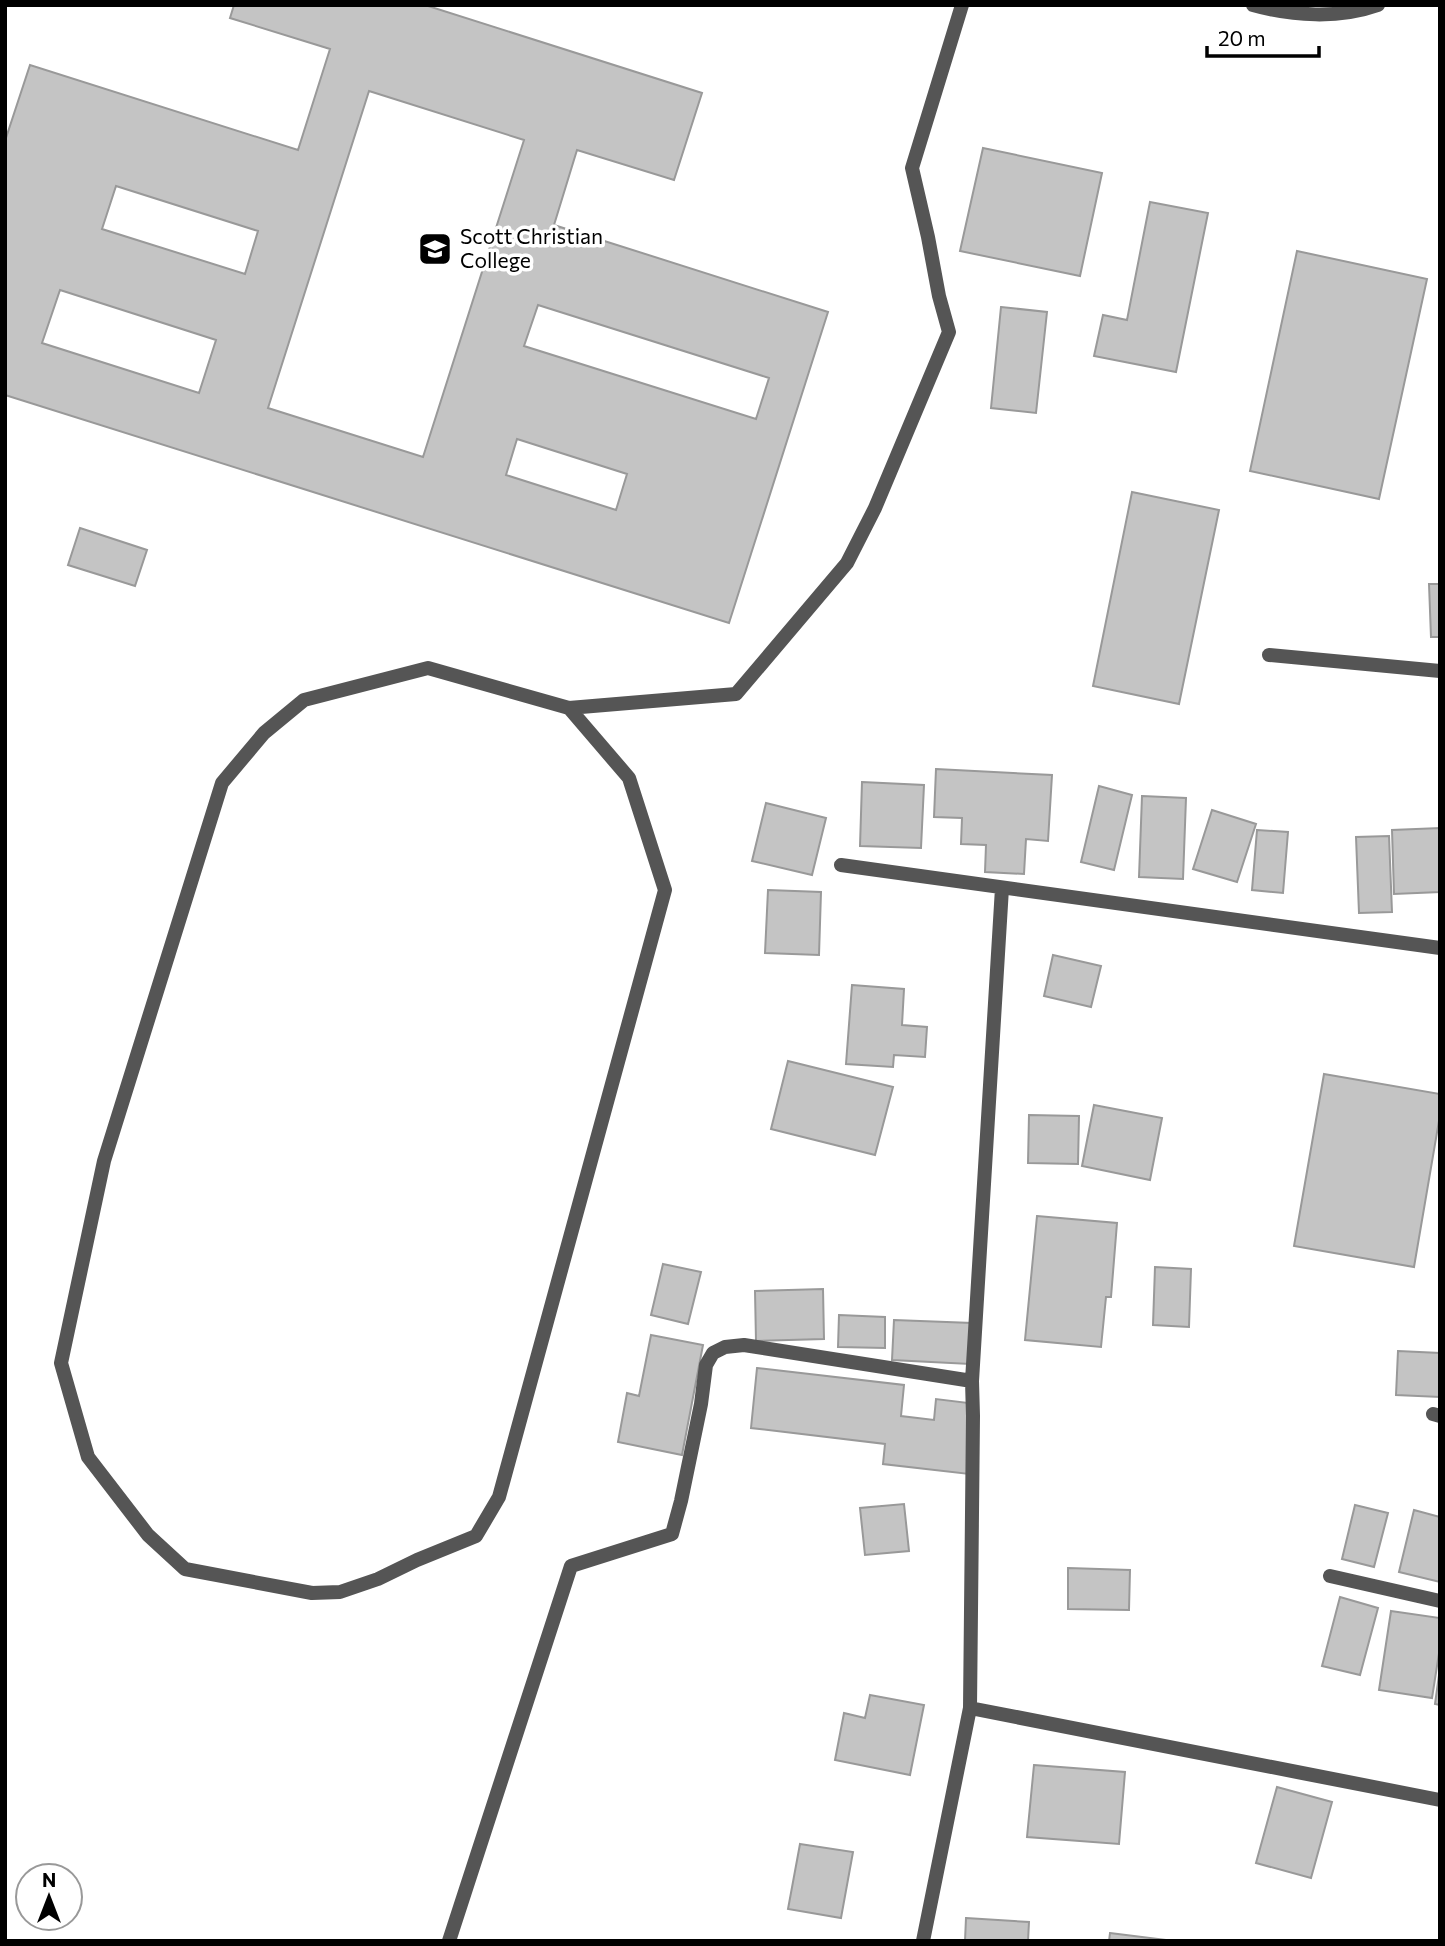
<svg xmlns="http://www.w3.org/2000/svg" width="1445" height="1946" viewBox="0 0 1445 1946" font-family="Commissioner,sans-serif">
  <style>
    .building { fill: #c4c4c4; stroke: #999; stroke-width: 2; fill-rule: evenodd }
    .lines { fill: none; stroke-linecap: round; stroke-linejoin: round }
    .minor { stroke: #555; stroke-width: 14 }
    .labels { text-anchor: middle; stroke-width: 7; stroke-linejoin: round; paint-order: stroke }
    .poi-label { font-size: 21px; fill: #000; stroke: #fff; text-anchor: start }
  </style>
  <rect width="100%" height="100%" fill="#fff"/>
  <path class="building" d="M234,5H425L702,93L674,180L577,150L554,225L828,312L729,623L5,395V141L30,65L298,150L330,49L230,18ZM369,91L524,140L423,457L268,408ZM116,186L258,231L245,274L102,229ZM60,290L216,340L199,393L42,343ZM538,305L769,378L756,419L524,346ZM517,439L627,474L616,510L506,475Z
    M983,148L1102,173L1080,276L960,251Z
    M1150,202L1208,213L1176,372L1094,356L1103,315L1127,320Z
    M1297,251L1427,279L1379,499L1250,471Z
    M1001,307L1047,312L1036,413L991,408Z
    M1132,492L1219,510L1179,704L1093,686Z
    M80,528L147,550L135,586L68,565Z
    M1429,584H1440V637H1431Z
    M936,769L1052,775L1048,841L1026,839L1024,874L985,872L986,845L961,844L962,818L934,817Z
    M862,782L924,785L921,848L860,846Z
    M1099,786L1132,795L1114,870L1081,862Z
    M1142,796L1186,798L1183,879L1139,877Z
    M766,803L826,818L812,875L752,861Z
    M1212,810L1256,824L1237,882L1193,869Z
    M1440,828V892L1394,894L1392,830Z
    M1257,830L1288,832L1283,893L1252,890Z
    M1389,836L1392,912L1359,913L1356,837Z
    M768,890L821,892L819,955L765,953Z
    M1053,955L1101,966L1091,1007L1044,996Z
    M852,985L904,989L902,1025L927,1027L925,1057L894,1055L893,1067L846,1064Z
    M788,1061L893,1087L875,1155L771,1129Z
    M1324,1074L1440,1094V1115L1414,1267L1294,1246Z
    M1094,1105L1162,1118L1150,1180L1082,1166Z
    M1029,1115L1079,1116L1078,1164L1028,1163Z
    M1037,1216L1117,1223L1111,1297H1106L1101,1347L1025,1340Z
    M663,1264L701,1272L688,1324L651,1315Z
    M1155,1267L1191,1269L1189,1327L1153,1325Z
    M823,1289L824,1339L756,1341L755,1291Z
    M839,1315L885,1317V1348L838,1347Z
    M894,1320L972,1323L970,1364L892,1360Z
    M651,1335L703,1345L682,1455L618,1442L627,1393L639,1396Z
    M1398,1351L1440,1353V1397L1396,1395Z
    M757,1368L904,1385L901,1416L934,1420L936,1399L977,1404L969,1474L883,1464L885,1444L751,1428Z
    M904,1504L909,1551L865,1555L860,1508Z
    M1355,1505L1388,1513L1374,1567L1342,1559Z
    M1414,1510L1440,1517V1582L1399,1572Z
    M1068,1568L1130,1570L1129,1610L1068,1609Z
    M1340,1597L1378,1608L1360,1675L1322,1666Z
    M1391,1611L1440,1618V1647L1432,1698L1379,1690Z
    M1440,1668V1705L1435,1704Z
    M870,1695L924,1705L910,1775L835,1760L844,1713L865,1718Z
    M1034,1765L1125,1772L1119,1844L1027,1837Z
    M1277,1787L1332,1802L1311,1878L1256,1863Z
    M800,1844L853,1852L841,1918L788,1909Z
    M966,1918L1029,1922L1028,1941H965Z
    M1110,1933L1166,1940L1109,1941Z"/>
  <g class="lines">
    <path class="minor" d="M1253,5C1292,16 1339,19 1378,5
      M1269,655L1440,671
      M569,708L629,778L665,890L499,1497L476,1536L417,1560L378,1579L340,1592L312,1593L185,1569L148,1535L88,1457L61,1363L104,1161L222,783L264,733L304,700L428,668L569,708L736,694L847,563L875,508L949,332L939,296L928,237L912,168L962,5
      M841,865L1440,948
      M1433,1414L1440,1416
      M1330,1576L1440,1601
      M970,1708L1440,1800
      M449,1941L571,1566L672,1534L681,1501L701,1404L706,1365L713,1353L725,1347L744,1345L972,1381
      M923,1941L970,1708L973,1416L972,1381L1002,888"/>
  </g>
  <defs>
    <symbol id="school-square" viewBox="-11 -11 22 22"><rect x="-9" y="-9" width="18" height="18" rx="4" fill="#000" stroke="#fff"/><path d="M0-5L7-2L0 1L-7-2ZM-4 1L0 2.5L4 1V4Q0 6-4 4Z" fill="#fff"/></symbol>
  </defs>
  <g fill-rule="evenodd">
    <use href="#school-square" x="416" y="230" width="38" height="38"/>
  </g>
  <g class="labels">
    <g class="poi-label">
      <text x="460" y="244">Scott Christian<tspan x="460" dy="24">College</tspan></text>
    </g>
  </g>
  <rect width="1445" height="1946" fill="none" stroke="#000000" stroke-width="14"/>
  <g transform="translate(49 1897)"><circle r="33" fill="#ffffff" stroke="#999999" stroke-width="2"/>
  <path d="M0-5L12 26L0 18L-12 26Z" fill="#000000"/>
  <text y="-10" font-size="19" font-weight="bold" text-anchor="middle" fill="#000000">N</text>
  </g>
  <path d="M1207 46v10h112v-10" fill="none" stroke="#000000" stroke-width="3.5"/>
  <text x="1218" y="46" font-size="21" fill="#000000" stroke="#ffffff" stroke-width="5" paint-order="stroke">20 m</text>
</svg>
